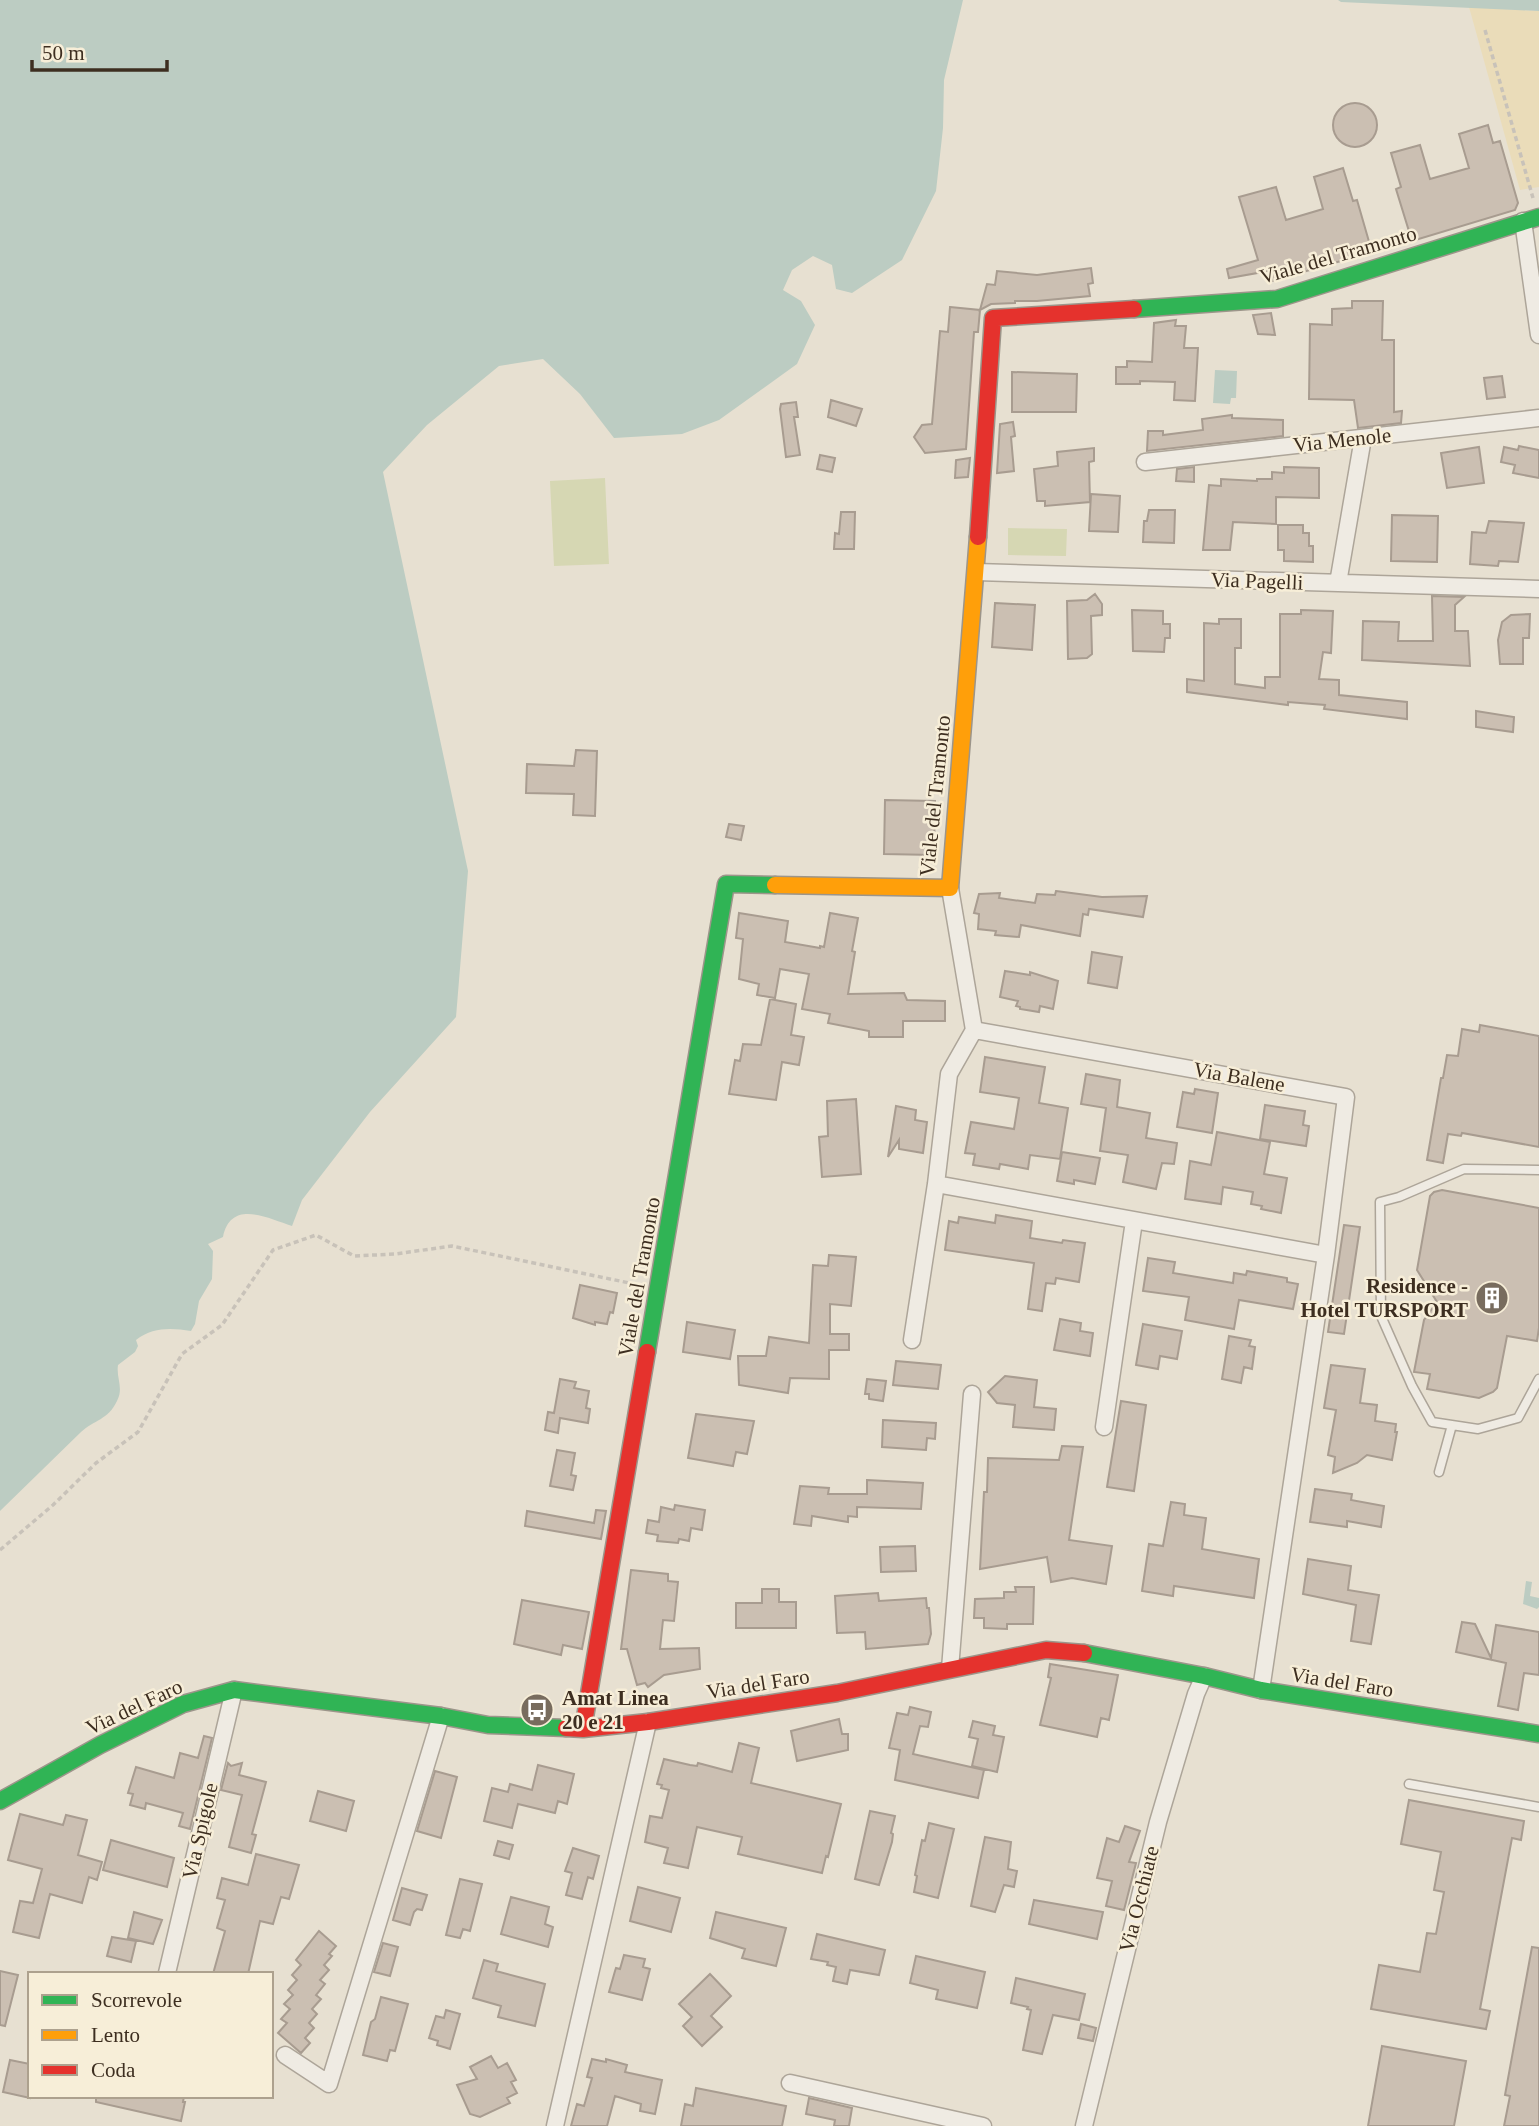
<svg xmlns="http://www.w3.org/2000/svg" width="1539" height="2126" viewBox="0 0 1539 2126" font-family="'Times New Roman',serif">
  <style>
    .green { fill: #d6d7b3 }
    .sand { fill: #eadcb9 }
    .water { fill: #bcccc2 }
    .building { fill: #cbbfb2; stroke: #a89c90; stroke-width: 2 }
    .lines { fill: none; stroke-linecap: round; stroke-linejoin: round }
    .lane-casing { stroke: #ada599; stroke-width: 11 }
    .street-casing { stroke: #ada599; stroke-width: 19 }
    .fast-casing { stroke: #9c958a; stroke-width: 19 }
    .slow-casing { stroke: #9c958a; stroke-width: 19 }
    .jam-casing { stroke: #9c958a; stroke-width: 19 }
    .path { stroke: #c8c2b9; stroke-width: 3.5; stroke-dasharray: 5 3.5; stroke-linecap: butt }
    .lane { stroke: #efebe3; stroke-width: 8 }
    .street { stroke: #efebe3; stroke-width: 16 }
    .fast { stroke: #30b455; stroke-width: 16 }
    .slow { stroke: #ff9f0a; stroke-width: 16 }
    .jam { stroke: #e5322d; stroke-width: 16 }
    .labels { text-anchor: middle; stroke-width: 5; stroke-linejoin: round; paint-order: stroke }
    .street-label { font-size: 21px; fill: #3d2e20; stroke: #f7eed8 }
    .poi-label { font-size: 21px; font-weight: bold; fill: #3d2e20; stroke: #f7eed8; text-anchor: end }
  </style>
  <rect width="100%" height="100%" fill="#e7e0d1"/>
  <path class="green" d="M605,478L609,564L554,566L550,481Z
    M1008,528L1067,529L1066,556L1008,555Z"/>
  <path class="sand" d="M1469,7L1539,11V187L1520,190Z"/>
  <path class="water" d="M0,0H963L944,80L943,128L936,191L902,260L852,293L836,289L832,265L813,256L792,270L783,290L801,301L815,325L797,364L719,420L682,434L614,438L580,394L543,359L499,366L427,425L383,472L468,871L456,1017L370,1112L302,1200L292,1226C267,1218 231,1199 223,1237L208,1244L213,1251L212,1279L199,1301L195,1324L191,1331C171,1328 153,1327 136,1340L138,1346L135,1352L118,1365C116,1378 124,1388 117,1401C108,1420 94,1420 81,1432C54,1458 27,1485 0,1511Z
    M1338,0H1539V11L1341,2Z
    M1215,370L1237,371L1236,398H1231L1230,404L1213,403Z
    M1526,1581L1532,1582L1530,1596L1539,1598V1607L1537,1609L1523,1604Z"/>
  <path class="building" d="M1333 125a22 22 0 1 1 44 0a22 22 0 1 1-44 0Z
    M1488,125L1493,143L1500,141L1518,203L1515,210L1412,241L1396,189L1401,187L1391,153L1420,145L1430,179L1469,168L1459,134Z
    M1343,168L1353,201L1357,200L1372,252L1272,281L1269,271L1229,278L1227,269L1258,260L1239,197L1276,187L1286,220L1323,209L1314,177Z
    M1091,268L1093,283L1088,284L1090,296L1037,301H1015V303L991,304L980,310L987,284L995,285L997,271L1037,275Z
    M1352,301H1383L1382,340H1394V412L1402,411L1401,423L1358,428L1354,400L1309,399L1310,324L1332,325V309L1352,308Z
    M950,307L980,310L978,332H974L966,449L925,453L914,437L922,425L932,424L940,331L948,332Z
    M1271,313L1275,335L1258,334L1253,315Z
    M1176,320L1175,326H1186L1184,348H1198L1195,401L1174,400L1175,382L1140,381V384H1116V367H1127V361L1152,362L1154,323Z
    M1012,372L1077,374L1076,412H1012Z
    M1502,376L1505,397L1487,399L1484,378Z
    M831,400L862,409L856,426L828,417Z
    M796,402L798,417H794L800,455L786,457L780,409L781,404Z
    M1232,415V418L1283,420V436L1147,451L1148,431H1163V435L1203,430L1202,419Z
    M1013,422L1015,436L1011,437L1014,471L997,473L1000,424Z
    M1519,446L1539,450V478L1513,473L1515,465L1501,462L1504,447L1518,450Z
    M1479,447L1484,483L1447,488L1441,453Z
    M1094,448V461L1089,462L1090,502L1045,506V501H1037L1034,469L1058,466L1057,452Z
    M820,455L835,458L832,472L817,469Z
    M970,458L968,477L955,478L956,460Z
    M1194,467V482L1176,481L1177,469Z
    M1284,467L1319,468V498L1276,497V524L1233,522L1230,550H1203L1209,485L1221,486V479L1257,481V479H1272V472L1284,473Z
    M1091,494L1120,496L1118,532L1089,531Z
    M1149,510H1175L1174,543L1143,542L1144,521H1147Z
    M841,512H855L854,549H834L835,533L839,534Z
    M1392,515L1438,516L1437,562L1391,561Z
    M1489,521L1524,523L1518,562L1499,561L1498,566L1470,564L1472,532L1486,533Z
    M1278,525H1303V533H1309V546H1313V562L1284,561V550H1278Z
    M1095,594L1102,604V615L1091,616L1092,654L1087,658L1068,659L1067,601L1087,600Z
    M1432,596L1464,597L1455,605V631H1468L1470,666L1362,660L1363,621L1399,622L1398,641H1433Z
    M995,603L1035,605L1032,650L992,647Z
    M1132,610L1163,611V624H1170V638H1165L1164,652L1133,651Z
    M1301,610L1333,611L1331,653L1323,652L1319,679L1339,680V695L1407,702V719L1324,709L1325,705L1288,702V705L1187,692V679L1204,681V623L1219,624V619H1241V648H1235V684L1265,688V677H1280V614H1301Z
    M1530,614L1529,638H1523V664H1500L1498,640L1502,622L1511,615Z
    M1476,711L1514,717L1513,732L1476,727Z
    M576,750L597,751L595,816L573,815L574,794L526,793L527,764L574,766Z
    M885,800L935,801L934,855L884,854Z
    M729,824L744,826L741,840L726,837Z
    M1056,891L1102,897L1147,896L1143,917L1089,909L1088,915L1083,914L1080,936L1021,925L1019,937L995,935L996,931L978,929L979,914L974,913L979,894L1000,893L999,898L1035,903L1037,894L1055,895Z
    M739,913L788,921L785,942L820,948V946L824,947L830,913L858,918L852,951L855,952L848,994L904,993L907,1000L945,1001V1021H903V1037H869V1031L828,1023L830,1014L802,1009L809,974L780,969L775,998L757,995L759,984L739,979L743,939L736,938Z
    M1092,952L1122,957L1117,988L1088,983Z
    M1005,971L1030,975V972L1058,981L1053,1009L1040,1006L1039,1012L1020,1009V1007L1016,1006L1018,1001L1000,997Z
    M770,999L796,1004L791,1035L804,1037L799,1065L782,1062L776,1100L729,1094L735,1060L740,1061L743,1044L761,1045Z
    M1480,1025L1539,1036V1147L1462,1133L1461,1136L1448,1134L1443,1163L1427,1160L1441,1078H1443L1447,1055L1458,1056L1462,1029L1479,1032Z
    M985,1057L1045,1067L1039,1103L1068,1108L1060,1159L1030,1155L1028,1169L1000,1164L999,1169L973,1165L975,1154L965,1153L971,1122L1014,1129L1019,1098L980,1092Z
    M1086,1074L1120,1080L1117,1107L1150,1113L1146,1138L1177,1143L1174,1164L1162,1163L1156,1189L1123,1182L1128,1155L1100,1151L1106,1108L1081,1104Z
    M1195,1089L1218,1093L1212,1133L1177,1127L1183,1092L1194,1094Z
    M856,1099L861,1174L822,1177L819,1137L828,1136L827,1101Z
    M1265,1105L1305,1111L1303,1125L1309,1126L1306,1146L1260,1139Z
    M896,1106L916,1110L915,1120L927,1122L923,1153L899,1149V1140L888,1157Z
    M1217,1132L1270,1142L1264,1174L1287,1178L1281,1213L1261,1209L1262,1206L1251,1204L1253,1192L1223,1187L1221,1204L1185,1199L1190,1161L1211,1165Z
    M1062,1152L1100,1158L1095,1184L1074,1180V1184L1057,1181Z
    M1442,1190L1539,1208V1328L1537,1341L1507,1336L1497,1388L1493,1392L1479,1398L1427,1389L1430,1374L1414,1372L1424,1320L1437,1302L1417,1270L1430,1196L1434,1192Z
    M996,1215L1032,1221L1030,1238L1062,1243L1063,1240L1085,1243L1079,1282L1056,1278L1055,1284L1046,1283L1042,1311L1028,1309L1034,1263L945,1250L949,1221L958,1223L959,1217L995,1223Z
    M1344,1225L1360,1227L1344,1334L1328,1332Z
    M829,1255L856,1257L851,1306L830,1304V1334H849V1350H829V1379L790,1378L788,1393L739,1385L738,1356H766L769,1337L809,1343L813,1265L828,1266Z
    M1148,1258L1175,1262L1173,1273L1233,1283L1234,1273L1246,1275L1247,1271L1287,1278V1282L1298,1284L1293,1309L1239,1300L1234,1329L1185,1320L1189,1297L1143,1291Z
    M580,1285L617,1293L613,1313L610,1312L607,1324L595,1322V1325L573,1318Z
    M1060,1319L1081,1323L1080,1331L1093,1333L1090,1356L1054,1350Z
    M687,1322L735,1330L730,1359L683,1352Z
    M1143,1324L1182,1331L1177,1359L1160,1356L1158,1369L1136,1365Z
    M1229,1336L1251,1340L1249,1346L1255,1347L1252,1369L1244,1367L1241,1383L1222,1379Z
    M896,1361L941,1365L938,1389L893,1385Z
    M1331,1365L1365,1369L1360,1403L1377,1405L1375,1421L1396,1424L1395,1432H1397L1392,1460L1367,1455L1357,1463L1333,1473L1335,1457L1328,1455L1336,1410L1324,1408Z
    M1005,1376L1037,1380L1034,1407L1056,1409L1054,1430L1013,1427L1015,1405L997,1403L988,1392Z
    M560,1379L576,1382L574,1388L589,1391L586,1408L590,1409L588,1423L560,1418L558,1433L545,1430L548,1412L554,1413Z
    M867,1379L886,1381L883,1401L869,1399V1394H865Z
    M1121,1401L1146,1405L1134,1491L1107,1487Z
    M696,1414L754,1421L747,1454L736,1452L733,1466L688,1458Z
    M883,1420L936,1423L935,1439L927,1438L926,1450L882,1447Z
    M1062,1446L1083,1447L1069,1540L1112,1546L1106,1584L1072,1578L1051,1582L1047,1557L980,1569L984,1492H987L988,1458L1059,1460Z
    M557,1450L575,1453L571,1475L576,1476L573,1490L550,1486Z
    M867,1480L923,1483L921,1509L857,1507V1517L848,1516V1522L812,1516L811,1526L794,1524L800,1486L829,1488L828,1494H867Z
    M1315,1489L1352,1494L1351,1500L1384,1506L1381,1527L1347,1521V1527L1310,1522Z
    M1171,1502L1185,1504L1184,1515L1206,1518L1202,1549L1259,1559L1254,1598L1174,1586L1173,1596L1142,1591L1149,1544L1163,1546Z
    M675,1505L705,1510L702,1530L691,1528L689,1541L679,1539L678,1543L657,1541L658,1535L646,1533L648,1520L659,1522L661,1507L674,1510Z
    M596,1510L606,1511L601,1539L525,1526L527,1511L594,1523Z
    M915,1546L916,1571L881,1572L880,1547Z
    M1308,1559L1351,1566L1348,1590L1379,1595L1371,1644L1351,1641L1356,1605L1303,1594Z
    M631,1570L668,1574V1581L678,1582L674,1621L663,1620L660,1649L699,1648L700,1669L664,1675L648,1687L645,1683L637,1685L627,1649H621Z
    M1015,1587H1034L1033,1624H1007V1629L984,1628V1618H974L975,1599L1004,1598V1592H1016Z
    M762,1589H779V1602H796V1628H736V1603H762Z
    M878,1593L879,1601L926,1598L927,1608H929L931,1634L928,1644L866,1649L865,1632L837,1633L835,1596Z
    M522,1600L589,1612L582,1649L563,1645L561,1655L514,1644Z
    M1462,1622L1475,1624L1491,1658L1496,1625L1539,1632V1675L1524,1673L1518,1710L1498,1706L1506,1663L1456,1652Z
    M1050,1664L1118,1675L1109,1720L1101,1718L1097,1737L1040,1725L1051,1678L1048,1677Z
    M910,1707L931,1712L928,1727L920,1726L913,1754L984,1770L978,1798L895,1780L900,1750L889,1748L897,1713L908,1715Z
    M839,1719L842,1734H848V1750L797,1761L791,1731Z
    M973,1721L995,1726L993,1735L1004,1737L997,1772L972,1766L978,1739L969,1737Z
    M204,1736L212,1738L190,1829L179,1826L183,1813L146,1803L145,1809L130,1805L133,1794L128,1793L136,1767L174,1778L180,1753L198,1758Z
    M739,1743L759,1748L751,1783L841,1804L828,1857L826,1856L822,1873L738,1854L742,1837L697,1827L688,1868L664,1863L668,1848L645,1842L650,1816L662,1818L669,1790L661,1788L662,1785L657,1784L664,1759L690,1765L697,1766L698,1763L732,1772Z
    M228,1763L231,1766L242,1763L239,1775L266,1782L252,1834L256,1835L251,1853L229,1847L242,1795L221,1790Z
    M538,1765L574,1774L567,1804L558,1801L555,1813L518,1804L512,1828L484,1821L492,1788L508,1792L510,1784L532,1790Z
    M435,1771L457,1777L441,1838L417,1831Z
    M318,1791L354,1801L346,1831L310,1821Z
    M1409,1800L1524,1821L1521,1840L1512,1838L1480,2009L1490,2011L1486,2029L1371,2009L1379,1965L1420,1972L1427,1933L1436,1934L1444,1892L1434,1890L1441,1852L1401,1844Z
    M870,1811L895,1816L891,1833L893,1834L892,1842L879,1885L855,1879Z
    M20,1814L63,1825L66,1815L87,1820L78,1855L102,1862L97,1880L89,1877L82,1903L50,1894L39,1938L13,1932L20,1901L33,1903L42,1869L8,1860Z
    M929,1823L954,1829L938,1898L914,1892L917,1876L915,1875L922,1840L925,1841Z
    M1125,1826L1140,1831L1129,1862L1136,1863L1124,1910L1106,1906L1112,1881L1097,1878L1107,1838L1119,1842Z
    M985,1837L1011,1842L1008,1869L1017,1871L1014,1887L1004,1885L995,1912L971,1906Z
    M111,1840L174,1858L167,1887L103,1870Z
    M498,1841L513,1845L509,1859L494,1855Z
    M573,1848L599,1856L593,1879L588,1877L582,1899L566,1895L572,1873L565,1871Z
    M256,1854L299,1865L289,1899L281,1897L273,1924L260,1921L248,1974H213L225,1931L217,1928L225,1900L217,1898L222,1878L248,1885Z
    M460,1879L482,1884L470,1931L463,1929L460,1938L446,1935Z
    M638,1887L680,1898L671,1932L630,1921Z
    M402,1888L427,1895L422,1910L417,1909L414,1912L410,1925L393,1920Z
    M511,1897L549,1907L545,1924L553,1927L548,1947L501,1934Z
    M1034,1900L1103,1912L1097,1939L1029,1924Z
    M134,1912L162,1920L153,1944L128,1938Z
    M716,1912L786,1928L776,1966L742,1958L745,1949L710,1938Z
    M319,1931L336,1946L329,1954L332,1956L324,1965L329,1970L320,1980L325,1984L316,1995L321,1999L312,2009L317,2014L309,2023L314,2028L305,2038L310,2043L301,2053L278,2033L287,2023L281,2019L290,2009L284,2004L293,1995L288,1990L297,1980L292,1975L301,1965L296,1960Z
    M817,1934L885,1950L879,1975L850,1970L847,1984L833,1981L836,1967L827,1965L828,1962L811,1959Z
    M112,1937L136,1941L131,1962L107,1956Z
    M383,1943L398,1947L390,1976L374,1972Z
    M1532,1947L1539,1948V2126H1504L1510,2096L1505,2095Z
    M624,1955L645,1959L643,1967L650,1969L642,2000L609,1992L615,1971L616,1968L620,1969Z
    M916,1956L985,1972L977,2008L936,1999L938,1990L910,1983Z
    M484,1960L498,1964L496,1971L545,1984L535,2026L498,2017L501,2006L473,1998Z
    M0,1971L18,1975L5,2026L0,2025Z
    M710,1974L731,1996L711,2016L722,2027L702,2046L683,2026L692,2017L679,2004Z
    M1016,1978L1085,1994L1079,2020L1053,2015L1042,2054L1023,2050L1031,2010L1027,2009L1028,2007L1011,2003Z
    M381,1997L408,2004L395,2051L390,2050L387,2061L363,2055L371,2022L375,2019Z
    M446,2010L460,2014L450,2049L437,2045L438,2041L429,2038L436,2016L444,2018Z
    M1081,2024L1096,2028L1093,2041L1078,2038Z
    M1382,2046L1466,2061L1454,2126H1368Z
    M491,2056L498,2068L507,2063L516,2080L511,2082L517,2093L507,2098L510,2103L480,2117L470,2114L457,2085L477,2079L470,2067Z
    M592,2059L606,2062V2059L627,2065L625,2072L662,2080L655,2114L640,2111L641,2104L615,2096L607,2126H571L577,2104L584,2106L592,2078L587,2077Z
    M10,2060L30,2064V2098L3,2092Z
    M696,2088L786,2106L782,2126H681L685,2104L693,2106Z
    M96,2096H184L183,2102H185L181,2121L96,2102Z
    M809,2098L852,2108L849,2126H834L835,2120L806,2114Z"/>
  <g class="lines">
    <defs>
      <path id="lane" d="M1539,1170L1464,1169L1399,1197L1380,1202L1381,1316L1412,1386L1432,1422L1478,1429L1518,1418L1539,1379
        M1439,1472L1452,1425
        M1409,1784L1539,1807"/>
      <path id="street" d="M1523,221L1539,335
        M1145,462L1539,418
        M976,572L1539,589
        M1338,583L1363,438
        M974,1030L1346,1097L1326,1255L1261,1690
        M936,1184L1326,1255
        M912,1340L936,1184L949,1074L974,1030L950,888
        M1104,1427L1134,1221
        M950,1669L972,1394
        M167,1973L234,1690
        M285,2055L329,2084L441,1716
        M790,2083L983,2126
        M555,2126L648,1722
        M1084,2126L1158,1822L1196,1694L1204,1676"/>
      <path id="fast" d="M1134,309L1277,299L1539,217
        M647,1352L726,884L775,885
        M1084,1653L1204,1676L1261,1690L1539,1734
        M0,1801L100,1745L183,1704L234,1690L441,1716L488,1725L566,1728"/>
      <path id="slow" d="M775,885L950,888L978,537"/>
      <path id="jam" d="M978,537L993,318L1134,309
        M566,1728L583,1729L648,1722L837,1693L1046,1650L1084,1653
        M583,1729L647,1352"/>
    </defs>
    <use href="#lane" class="lane-casing"/>
    <use href="#street" class="street-casing"/>
    <use href="#fast" class="fast-casing"/>
    <use href="#slow" class="slow-casing"/>
    <use href="#jam" class="jam-casing"/>
    <path class="path" d="M1485,30L1533,198
      M0,1550L53,1505L96,1463L138,1432L182,1354L222,1325L273,1250L316,1235L354,1256L395,1254L452,1246L639,1285"/>
    <use href="#lane" class="lane"/>
    <use href="#street" class="street"/>
    <use href="#fast" class="fast"/>
    <use href="#slow" class="slow"/>
    <use href="#jam" class="jam"/>
  </g>
  <defs>
    <symbol id="building-disc" viewBox="-11 -11 22 22"><circle r="9.5" fill="#786c5e" stroke="#f7eed8"/><path d="M-4-6H4V6H1V3H-1V6H-4ZM-2.5-4.3h1.7v1.8h-1.7ZM.8-4.3h1.7v1.8H.8ZM-2.5-1h1.7V.8h-1.7ZM.8-1h1.7V.8H.8Z" fill="#fff"/></symbol>
    <symbol id="bus-disc" viewBox="-11 -11 22 22"><circle r="9.5" fill="#786c5e" stroke="#f7eed8"/><path d="M-5-6H5V4H4V6H2V4H-2V6H-4V4H-5ZM-3.5-4V0h7V-4ZM-3.5 1.2v1.5H-2V1.2ZM2 1.2v1.5H3.5V1.2Z" fill="#fff"/></symbol>
  </defs>
  <g fill-rule="evenodd">
    <use href="#building-disc" x="1473" y="1279" width="38" height="38"/>
    <use href="#bus-disc" x="518" y="1691" width="38" height="38"/>
  </g>
  <g class="labels">
    <g class="street-label">
      <text transform="translate(1338 255) rotate(-16)" y="7">Viale del Tramonto</text>
      <text transform="translate(1342 440) rotate(-6)" y="7">Via Menole</text>
      <text transform="translate(1257 581) rotate(2)" y="7">Via Pagelli</text>
      <text transform="translate(935 796) rotate(-84)" y="7">Viale del Tramonto</text>
      <text transform="translate(1239 1077) rotate(10)" y="7">Via Balene</text>
      <text transform="translate(639 1277) rotate(-80)" y="7">Viale del Tramonto</text>
      <text transform="translate(1342 1682) rotate(9)" y="7">Via del Faro</text>
      <text transform="translate(758 1684) rotate(-9)" y="7">Via del Faro</text>
      <text transform="translate(134 1707) rotate(-25)" y="7">Via del Faro</text>
      <text transform="translate(200 1831) rotate(-77)" y="7">Via Spigole</text>
      <text transform="translate(1139 1899) rotate(-76)" y="7">Via Occhiate</text>
    </g>
    <g class="poi-label">
      <text x="1468" y="1293">Residence -<tspan x="1468" dy="24">Hotel TURSPORT</tspan></text>
      <text x="562" y="1705" text-anchor="start">Amat Linea<tspan x="562" dy="24">20 e 21</tspan></text>
    </g>
  </g>
  <rect x="28" y="1972" width="245" height="126" fill="#f7eed8" stroke="#ada18e" stroke-width="2"/>
  <rect x="42" y="1995" width="35" height="10" fill="#30b455" stroke="#ada18e" stroke-width="2"/>
  <text x="91" y="2007" font-size="21" fill="#3d2e20">Scorrevole</text>
  <rect x="42" y="2030" width="35" height="10" fill="#ff9f0a" stroke="#ada18e" stroke-width="2"/>
  <text x="91" y="2042" font-size="21" fill="#3d2e20">Lento</text>
  <rect x="42" y="2065" width="35" height="10" fill="#e5322d" stroke="#ada18e" stroke-width="2"/>
  <text x="91" y="2077" font-size="21" fill="#3d2e20">Coda</text>
  <path d="M32 60v10h135v-10" fill="none" stroke="#3d2e20" stroke-width="3.5"/>
  <text x="42" y="60" font-size="21" fill="#3d2e20" stroke="#f7eed8" stroke-width="5" paint-order="stroke">50 m</text>
</svg>
